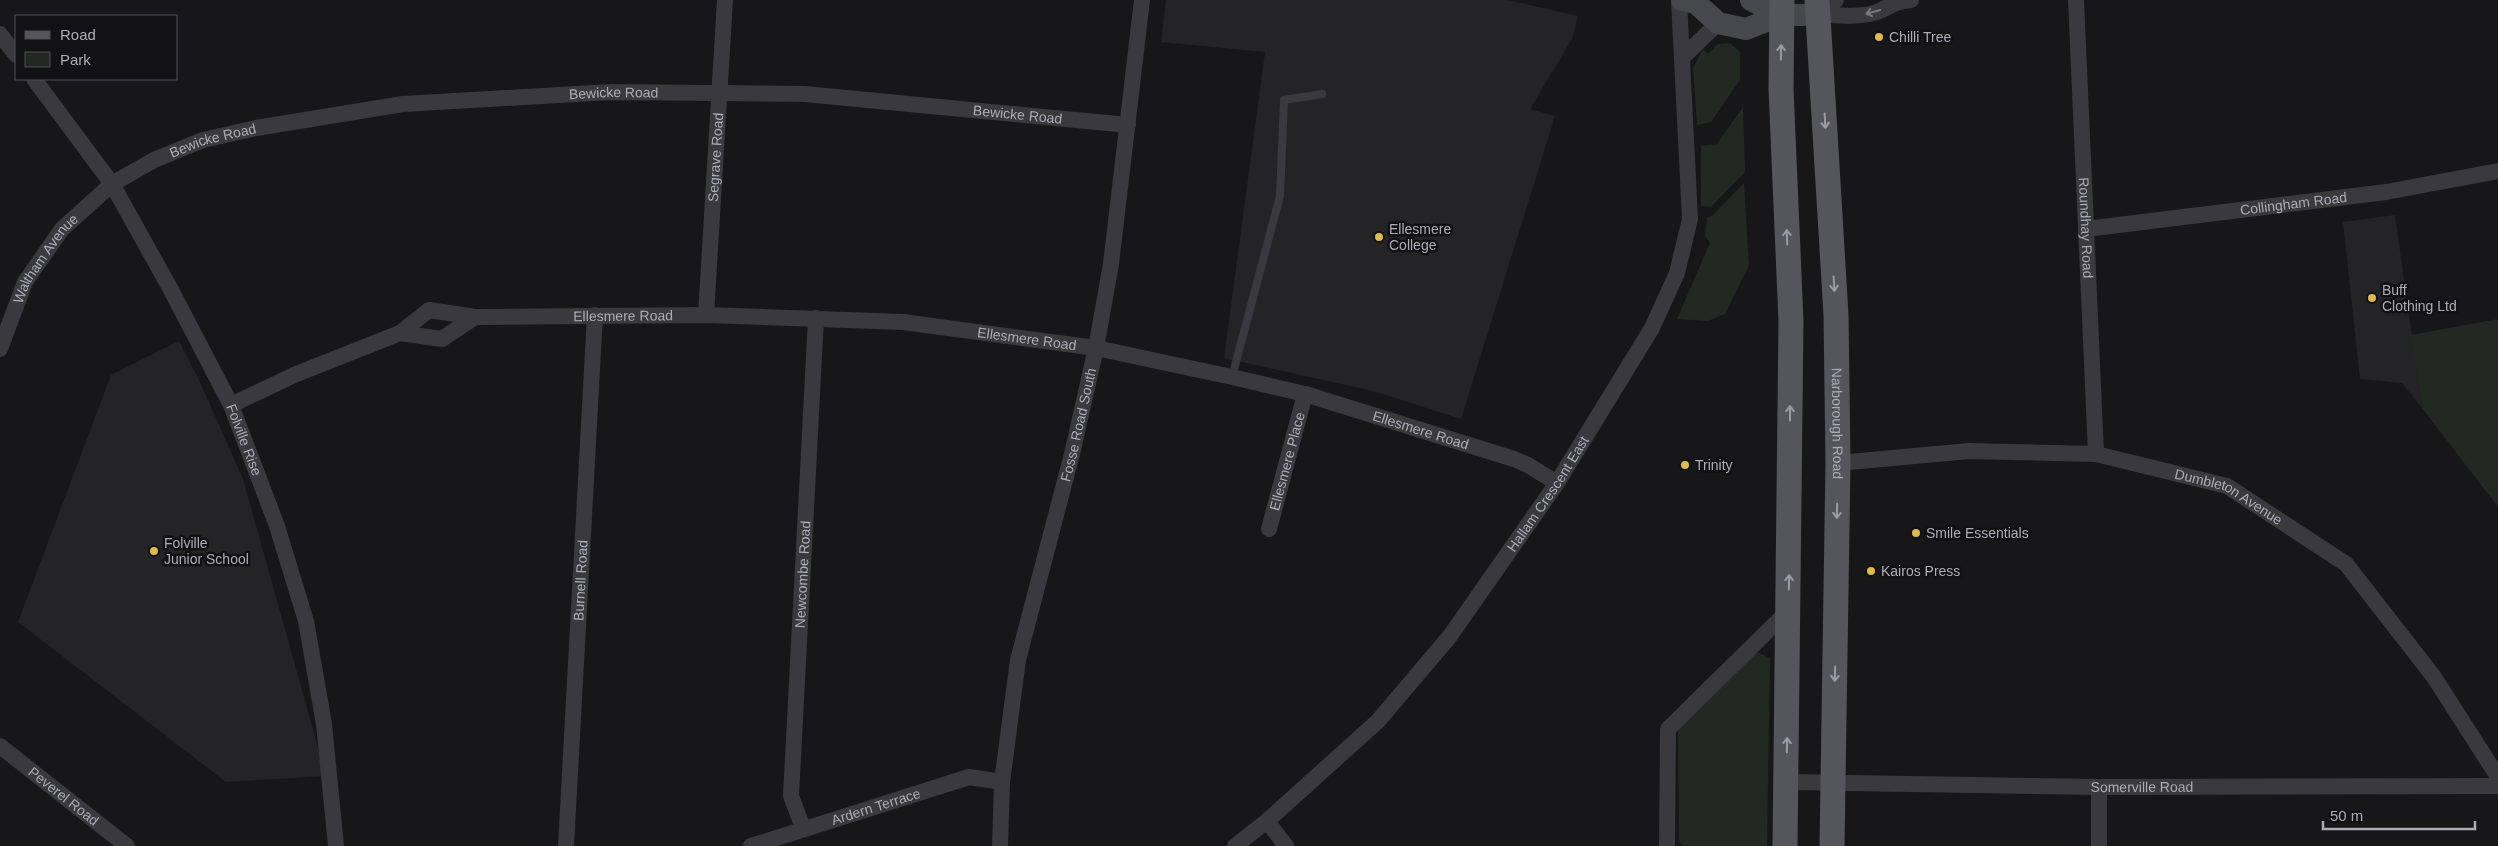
<svg xmlns="http://www.w3.org/2000/svg" width="2498" height="846" viewBox="0 0 2498 846" font-family="Arial,sans-serif">
  <style>
    .built { fill: #242326 }
    .green { fill: #222923 }
    .lines { fill: none; stroke-linecap: round; stroke-linejoin: round }
    .lane { stroke: #39393e; stroke-width: 8 }
    .street { stroke: #39393e; stroke-width: 16 }
    .secondary { stroke: #47484d; stroke-width: 22 }
    .primary { stroke: #55565c; stroke-width: 25 }
    .oneway { stroke: #787981 }
    .oneway2 { stroke: #9a9ca5 }
    .poi-dot { fill: #dfbb49; stroke: #121214; stroke-width: 2 }
    .labels { text-anchor: middle; stroke-width: 5; stroke-linejoin: round; paint-order: stroke }
    .poi-label { font-size: 14px; fill: #abadb7; stroke: #121214; text-anchor: start }
    .street-label { font-size: 14px; fill: #abadb7; stroke: #121214 }
  </style>
  <rect width="100%" height="100%" fill="#171719"/>
  <path class="built" d="M1166,0H1508L1578,16L1572,39L1530,109L1555,116L1461,419L1373,391L1224,358L1265,52L1161,42Z
    M2395,215L2422,408L2402,383L2360,379L2343,222Z
    M179,341L200,382L243,479L326,776L226,782L18,622L111,375Z"/>
  <path class="green" d="M1730,43L1740,52V80L1711,122L1697,125L1693,68L1703,49L1708,54L1718,44Z
    M1743,107L1745,172L1711,207L1701,206V146L1717,144Z
    M1744,183L1749,265L1725,314L1708,321L1677,319L1710,243L1705,236L1707,218L1713,215Z
    M2498,319V507L2422,408L2411,335Z
    M1757,652L1770,658L1767,846H1684L1679,841L1678,729Z"/>
  <g class="lines">
    <path class="lane" d="M1232,377L1280,196L1284,100L1322,94"/>
    <g class="street">
      <path id="s1" d="M2076,0L2096,454"/>
      <path d="M1818,15C1837,15 1859,18 1877,12C1892,6 1893,2 1911,0"/>
      <path d="M1818,15L1836,0"/>
      <path d="M0,34L16,55"/>
      <path d="M1683,57L1718,23"/>
      <path id="s2" d="M34,79L112,184L170,288L231,405L277,526L306,621L324,724L336,846"/>
      <path id="s3" d="M2086,229L2386,192L2498,171"/>
      <path id="s4" d="M706,315L725,0"/>
      <path d="M400,333L429,310L475,317"/>
      <path id="s5" d="M0,349L25,282L62,229L112,184L154,160L203,140L256,128L403,104L610,92L805,94L1128,125"/>
      <path id="s6" d="M231,405L294,375L400,333L442,339L475,317L706,315L903,322L1096,348L1232,377L1305,394L1514,459L1528,465L1557,483"/>
      <path id="s7" d="M1838,463L1969,451L2096,454L2227,486L2346,564L2434,677L2498,777"/>
      <path id="s8" d="M1269,529L1305,394"/>
      <path id="s9" d="M0,746L127,846"/>
      <path id="s10" d="M1787,782L2099,787L2498,786"/>
      <path d="M1267,821L1286,846"/>
      <path id="s11" d="M803,828L791,796L816,318"/>
      <path id="s12" d="M566,846L595,315"/>
      <path id="s13" d="M751,846L969,777L1002,782"/>
      <path id="s14" d="M1000,846L1002,782L1018,660L1072,454L1096,348L1111,264L1142,0"/>
      <path id="s15" d="M1235,846L1267,821L1378,721L1450,636L1557,483L1652,328L1677,273L1690,219L1679,0"/>
      <path d="M1667,846L1668,729L1789,610"/>
      <path d="M2099,846V787"/>
    </g>
    <path class="secondary" d="M1682,0L1696,3L1718,23L1746,29L1782,15H1818
      M1751,0L1782,15"/>
    <g class="primary">
      <path d="M1782,0L1781,89L1791,321L1785,846"/>
      <path id="s16" d="M1817,0L1836,315L1838,463L1832,846"/>
    </g>
  </g>
  <defs><path id="oneway-shaft" d="M-6 0H5M1.5-3L5.5 0L1.5 3" fill="none" stroke-width="1.6" stroke-linecap="round" stroke-linejoin="round" transform="scale(1.25)"/></defs>
  <use class="oneway" href="#oneway-shaft" transform="translate(1873 12) rotate(165)"/>
  <g class="oneway2">
    <use href="#oneway-shaft" transform="translate(1781 52) rotate(-89)"/>
    <use href="#oneway-shaft" transform="translate(1825 121) rotate(87)"/>
    <use href="#oneway-shaft" transform="translate(1787 237) rotate(-92)"/>
    <use href="#oneway-shaft" transform="translate(1834 284) rotate(87)"/>
    <use href="#oneway-shaft" transform="translate(1790 413) rotate(-90)"/>
    <use href="#oneway-shaft" transform="translate(1837 511) rotate(91)"/>
    <use href="#oneway-shaft" transform="translate(1789 582) rotate(-89)"/>
    <use href="#oneway-shaft" transform="translate(1835 674) rotate(91)"/>
    <use href="#oneway-shaft" transform="translate(1787 745) rotate(-89)"/>
  </g>
  <g class="poi-dot">
    <circle cx="1879" cy="37" r="5"/>
    <circle cx="1379" cy="237" r="5"/>
    <circle cx="2372" cy="298" r="5"/>
    <circle cx="1685" cy="465" r="5"/>
    <circle cx="1916" cy="533" r="5"/>
    <circle cx="154" cy="551" r="5"/>
    <circle cx="1871" cy="571" r="5"/>
  </g>
  <g class="labels">
    <g class="poi-label">
      <text x="1889" y="42">Chilli Tree</text>
      <text x="1389" y="234">Ellesmere<tspan x="1389" dy="16">College</tspan></text>
      <text x="2382" y="295">Buff<tspan x="2382" dy="16">Clothing Ltd</tspan></text>
      <text x="1695" y="470">Trinity</text>
      <text x="1926" y="538">Smile Essentials</text>
      <text x="164" y="548">Folville<tspan x="164" dy="16">Junior School</tspan></text>
      <text x="1881" y="576">Kairos Press</text>
    </g>
    <g class="street-label">
      <text dy="5" stroke="none"><textPath href="#s5" startOffset="719">Bewicke Road</textPath></text>
      <text dy="5" stroke="none"><textPath href="#s5" startOffset="1124">Bewicke Road</textPath></text>
      <text dy="5" stroke="none"><textPath href="#s5" startOffset="314">Bewicke Road</textPath></text>
      <text dy="5" stroke="none"><textPath href="#s4" startOffset="158">Segrave Road</textPath></text>
      <text dy="5" stroke="none"><textPath href="#s3" startOffset="209">Collingham Road</textPath></text>
      <text dy="5" stroke="none"><textPath href="#s1" startOffset="228">Roundhay Road</textPath></text>
      <text dy="5" stroke="none"><textPath href="#s5" startOffset="102">Waltham Avenue</textPath></text>
      <text dy="5" stroke="none"><textPath href="#s6" startOffset="414">Ellesmere Road</textPath></text>
      <text dy="5" stroke="none"><textPath href="#s6" startOffset="819">Ellesmere Road</textPath></text>
      <text dy="5" stroke="none"><textPath href="#s16" startOffset="424">Narborough Road</textPath></text>
      <text dy="5" stroke="none"><textPath href="#s14" startOffset="430">Fosse Road South</textPath></text>
      <text dy="5" stroke="none"><textPath href="#s6" startOffset="1224">Ellesmere Road</textPath></text>
      <text dy="5" stroke="none"><textPath href="#s2" startOffset="419">Folville Rise</textPath></text>
      <text dy="5" stroke="none"><textPath href="#s8" startOffset="70">Ellesmere Place</textPath></text>
      <text dy="5" stroke="none"><textPath href="#s15" startOffset="474">Hallam Crescent East</textPath></text>
      <text dy="5" stroke="none"><textPath href="#s7" startOffset="399">Dumbleton Avenue</textPath></text>
      <text dy="5" stroke="none"><textPath href="#s11" startOffset="256">Newcombe Road</textPath></text>
      <text dy="5" stroke="none"><textPath href="#s12" startOffset="266">Burnell Road</textPath></text>
      <text dy="5" stroke="none"><textPath href="#s10" startOffset="355">Somerville Road</textPath></text>
      <text dy="5" stroke="none"><textPath href="#s9" startOffset="81">Peverel Road</textPath></text>
      <text dy="5" stroke="none"><textPath href="#s13" startOffset="131">Ardern Terrace</textPath></text>
    </g>
  </g>
  <rect x="15" y="15" width="162" height="65" fill="#121214" stroke="#4f5055"/>
  <rect x="25" y="31" width="25" height="8" fill="#55565c" stroke="#4f5055"/>
  <text x="60" y="40" font-size="15" fill="#abadb7">Road</text>
  <rect x="25" y="52" width="25" height="15" fill="#222923" stroke="#4f5055"/>
  <text x="60" y="65" font-size="15" fill="#abadb7">Park</text>
  <path d="M2323 821v8h152v-8" fill="none" stroke="#abadb7" stroke-width="2.5"/>
  <text x="2330" y="821" font-size="15" fill="#abadb7" stroke="#121214" stroke-width="4" paint-order="stroke">50 m</text>
</svg>
